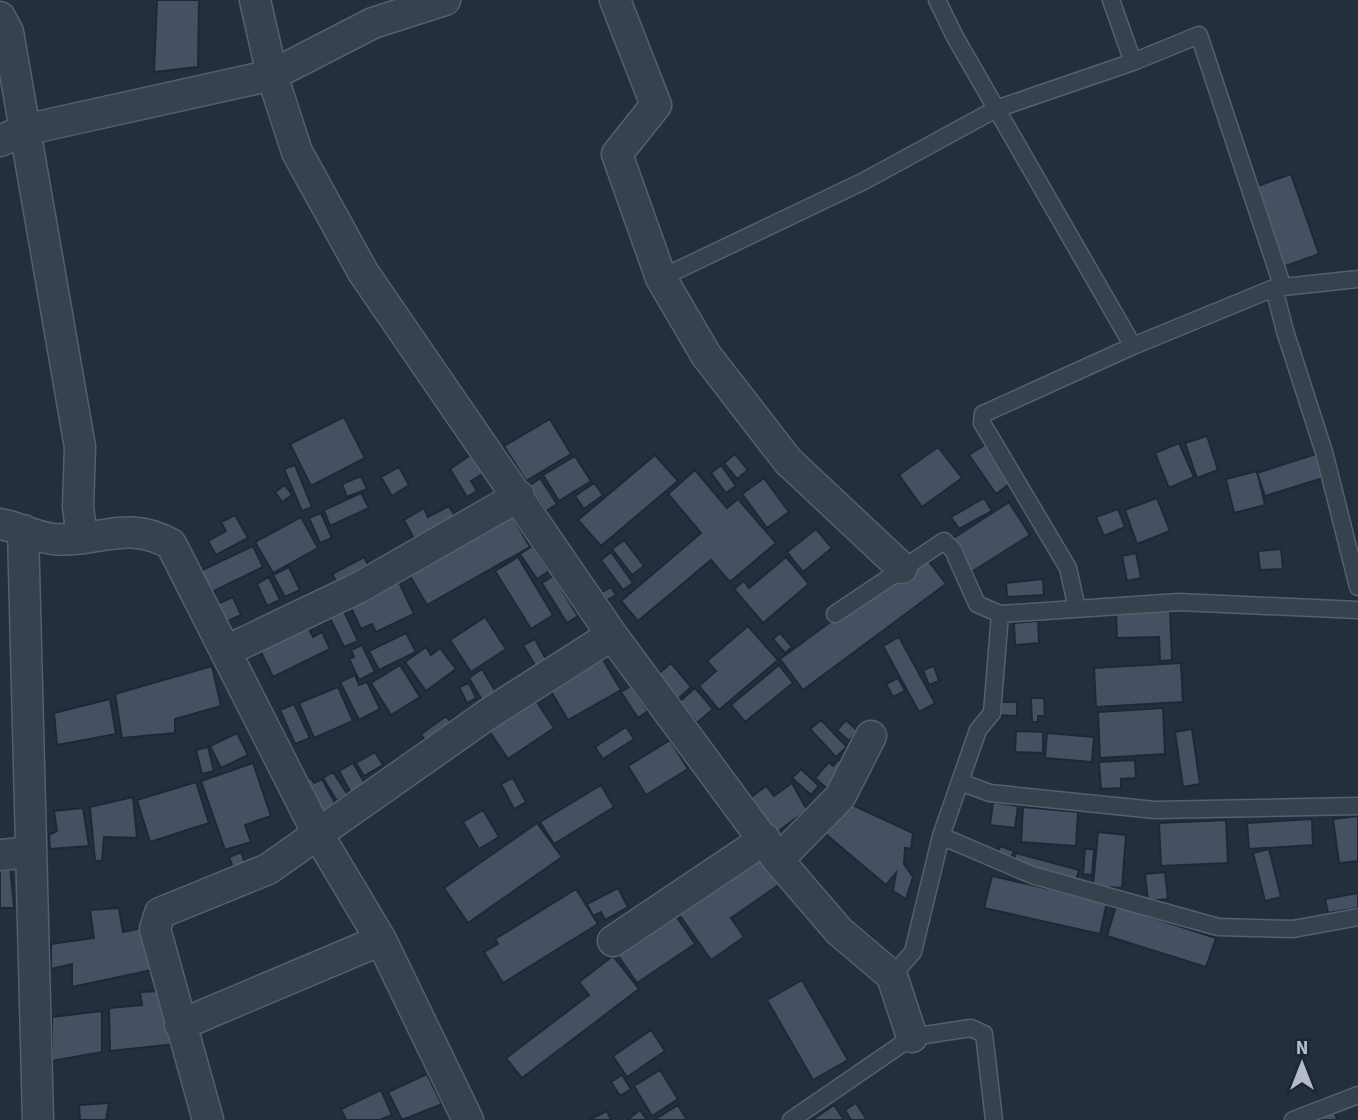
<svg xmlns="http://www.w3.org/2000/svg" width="1358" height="1120" viewBox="0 0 1358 1120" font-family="'Source Sans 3',sans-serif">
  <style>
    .building { fill: #455162; stroke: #1f2835; stroke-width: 2 }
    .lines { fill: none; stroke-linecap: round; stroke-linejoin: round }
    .service-casing { stroke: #565f6c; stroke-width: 19 }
    .minor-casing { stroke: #565f6c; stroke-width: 33 }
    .service { stroke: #38414e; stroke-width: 16 }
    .minor { stroke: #38414e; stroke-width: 30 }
  </style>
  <rect width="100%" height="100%" fill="#242f3e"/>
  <path class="building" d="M157,0H199L198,67L154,72Z
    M1291,174L1319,254L1280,268L1252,188Z
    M344,417L365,458L311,486L290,444Z
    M550,419L571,454L526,481L504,446Z
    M1207,436L1218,470L1197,478L1185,443Z
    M1179,443L1194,477L1169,488L1155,453Z
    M986,444L1012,482L996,494L969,455Z
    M938,447L962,478L922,507L899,475Z
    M472,454L484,473L471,481L477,491L467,497L450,469Z
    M735,454L748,470L737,479L724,463Z
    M1316,454L1323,478L1265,496L1257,473Z
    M655,455L678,481L601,546L578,520Z
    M575,456L591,481L559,501L543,475Z
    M295,465L312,507L302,511L284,469Z
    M721,465L736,486L726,493L711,473Z
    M399,467L409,485L392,496L381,477Z
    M695,470L727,508L738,499L776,543L730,582L711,560L638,621L621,601L701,533L668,494Z
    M1257,471L1265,505L1234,513L1226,479Z
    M361,476L367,489L347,497L342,484Z
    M540,478L557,504L546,511L529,486Z
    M764,478L789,512L767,528L742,494Z
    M594,483L603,495L584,509L575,496Z
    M285,485L292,495L282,502L275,492Z
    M361,493L369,508L330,526L324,510Z
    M984,498L992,511L959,529L951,517Z
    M1157,498L1170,531L1137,544L1125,510Z
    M1009,502L1030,535L970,573L949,541Z
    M449,506L459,523L418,546L404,520L424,508L428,517Z
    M1118,509L1125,527L1104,536L1096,517Z
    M509,510L530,547L427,605L406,569Z
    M321,513L332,538L320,543L309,518Z
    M235,515L248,538L216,555L208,541L226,531L221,522Z
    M301,517L318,548L273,573L255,542Z
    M816,529L832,548L803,572L787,552Z
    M624,540L644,566L632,575L612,549Z
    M253,546L263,567L210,593L200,571Z
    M532,546L549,571L537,579L520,554Z
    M1281,549L1283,569L1260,570L1258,551Z
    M611,552L633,583L623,590L601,560Z
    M1136,553L1141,578L1127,581L1122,556Z
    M364,557L371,570L339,586L332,574Z
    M518,557L553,615L531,629L495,571Z
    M786,557L809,584L763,623L734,589L744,581L749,588Z
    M927,559L946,584L803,690L780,659L890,578Z
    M289,567L300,590L285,597L273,575Z
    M396,576L414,614L376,632L372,624L361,629L347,599Z
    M553,576L578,616L567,623L542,583Z
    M269,577L280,600L267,606L257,584Z
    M1043,579L1044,595L1007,597L1006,583Z
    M611,587L616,595L604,602L599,594Z
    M233,597L241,615L226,622L217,604Z
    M1170,610L1172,660L1160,661L1159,637L1117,638L1116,612Z
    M344,611L358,641L344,647L330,618Z
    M485,617L506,649L471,672L450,640Z
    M304,619L313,637L322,632L330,649L273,677L257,644Z
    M1038,621L1039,643L1015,645L1014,623Z
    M748,626L778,660L719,710L699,686L716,671L707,661Z
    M406,633L416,652L379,670L369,651Z
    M780,633L792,647L785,653L773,639Z
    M899,637L935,703L919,712L883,646Z
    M535,639L547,661L536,667L523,645Z
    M362,645L375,672L359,680L349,659L354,657L351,650Z
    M426,647L431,655L440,648L456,669L426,691L405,662Z
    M602,658L621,690L568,720L549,688Z
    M671,663L691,687L678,699L657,675Z
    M1181,663L1183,702L1096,707L1094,668Z
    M400,665L420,697L391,715L371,683Z
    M779,665L793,683L745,722L731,705Z
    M212,666L221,706L175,719V733L122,738L115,694Z
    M934,666L939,681L929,685L923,670Z
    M482,669L497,694L483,702L469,678Z
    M355,675L359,685L367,682L380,709L359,720L340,682Z
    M898,678L905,691L893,697L886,684Z
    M469,683L476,698L467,703L459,687Z
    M631,686L648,711L638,718L621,692Z
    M338,687L353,721L314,738L299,703Z
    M695,688L713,709L697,723L679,702Z
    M533,696L554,728L508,759L486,726Z
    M1031,698H1044L1045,716H1038V722H1032Z
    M110,699L116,734L57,745L54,713Z
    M997,702H1017V716L997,715Z
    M294,704L310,738L295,744L280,710Z
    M1163,708L1165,754L1100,758L1098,712Z
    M446,716L455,728L429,746L421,734Z
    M821,720L847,747L836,757L810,729Z
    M846,720L858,731L849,741L837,730Z
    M626,727L634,739L603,759L595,747Z
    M1192,729L1200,784L1183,787L1175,732Z
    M1016,731L1043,732V753L1015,752Z
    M237,733L248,755L221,768L210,746Z
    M1047,733L1094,737L1092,762L1045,758Z
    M670,740L688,769L646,795L628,766Z
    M208,747L214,771L202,774L196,750Z
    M375,752L383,765L364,776L356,763Z
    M839,759L848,768L829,790L815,778L829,762L833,766Z
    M1135,760L1136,778L1121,779V788L1101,789L1099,762Z
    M253,763L271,816L245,825L251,842L225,850L201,781Z
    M353,763L367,787L352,795L339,771Z
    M801,769L819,786L811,795L792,778Z
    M333,772L348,795L337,801L323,778Z
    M311,778L314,783L322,779L336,805L319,815L302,784Z
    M513,778L526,802L514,809L501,784Z
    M196,782L209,823L150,842L137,800Z
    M792,783L807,810L773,835L747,800L766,786L774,796Z
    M601,785L614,807L554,844L540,822Z
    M133,797L137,838L104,837L102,861H95L90,807Z
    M846,802L913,833L911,849L905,848L904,864L913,877L906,899L893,891L896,873L886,885L822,831Z
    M993,802L1018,806L1015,828L990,825Z
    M1023,807L1078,812L1076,846L1021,842Z
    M83,808L89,846L50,849L49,835L57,831L54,811Z
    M483,810L499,837L479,849L463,822Z
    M1358,816V861L1339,863L1333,819Z
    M1312,819L1313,845L1249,849L1247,823Z
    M1226,820L1228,863L1161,866L1159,823Z
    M537,823L562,857L468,923L444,888Z
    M1098,832L1126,835L1122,888L1093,886Z
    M1000,846L1014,851L1009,862L996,857Z
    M1085,849H1094L1092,875L1083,874Z
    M1269,849L1281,897L1265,901L1253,853Z
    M241,852L246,865L234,870L229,857Z
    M758,853L780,884L731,918L744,937L711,960L676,910Z
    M1016,853L1079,870L1076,880L1013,863Z
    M10,864L14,908H0V865Z
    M1165,872L1168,899L1148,901L1145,874Z
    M992,876L1107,902L1100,934L984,908Z
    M618,888L628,907L605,920L601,912L593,916L587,904Z
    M576,889L598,924L503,983L484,952L498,944L495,939Z
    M1358,893V908L1328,913L1325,899Z
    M1116,906L1216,938L1206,967L1107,936Z
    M119,908L123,932L146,927L152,970L72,987V964L51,969V944L94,938L90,910Z
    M672,910L695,944L637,983L614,950Z
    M613,956L639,989L522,1078L506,1058L589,995L579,982Z
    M802,980L848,1060L813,1080L767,1000Z
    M160,991L176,1044L110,1051L109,1008L142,1005L140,992Z
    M102,1011V1052L52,1061V1017Z
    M651,1030L665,1051L627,1077L613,1056Z
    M660,1070L678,1099L652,1116L634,1086Z
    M427,1074L442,1104L402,1120L388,1092Z
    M622,1075L631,1089L620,1096L611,1082Z
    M381,1090L392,1115L380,1120H346L341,1109Z
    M109,1103L106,1120H80L79,1105Z
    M856,1103L867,1120H851L845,1110Z
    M678,1105L687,1120H654Z
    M834,1105L844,1120H812Z
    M640,1110L647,1120H627Z
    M607,1111L611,1120H589Z
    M1335,1113L1337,1120H1313Z"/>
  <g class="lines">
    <defs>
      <path id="service" d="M937,0L955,37L1133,346
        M1111,0L1133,62
        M661,278L864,181L996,109L1133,62L1199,35L1282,285
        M1274,288L1285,331L1324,452L1358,587
        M1077,609L1068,568L982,423L983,414L1133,346L1274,288L1358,279
        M835,614L944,541L953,550L977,604L1000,614L1179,602L1358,610
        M960,782L990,793L1155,810L1358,806
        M941,836L1032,875L1218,927L1293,929L1358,917
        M892,976L913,952L941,836L978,730L992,713L1000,614
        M791,1120L912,1037L971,1028L984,1034L994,1120
        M1293,1120L1358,1095"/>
      <path id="minor" d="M255,0L272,75L297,152L363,272L612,635L778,860L839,931L892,976L912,1037
        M615,0L656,105L617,154L661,278L706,355L788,461L902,568
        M0,17L8,32L80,447L78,507L82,538
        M0,141L24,130L272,75L373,23L445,0
        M0,524C18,527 35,537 53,539C99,543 125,519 171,544L319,836L381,940L468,1120
        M23,530L38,1120
        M226,651L360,587L519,496
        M0,855L31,852
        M778,860L840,797L871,736
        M613,941L765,839
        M180,1025L381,940
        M208,1120L155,929L160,913L268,869L491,712L612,635"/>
    </defs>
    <use href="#service" class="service-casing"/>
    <use href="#minor" class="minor-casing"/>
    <use href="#service" class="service"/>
    <use href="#minor" class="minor"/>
  </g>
  <g transform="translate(1302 1064)" stroke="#1d2633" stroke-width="5" paint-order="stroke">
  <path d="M0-5L12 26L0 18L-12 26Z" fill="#b4bcc9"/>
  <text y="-10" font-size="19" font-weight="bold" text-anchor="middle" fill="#b4bcc9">N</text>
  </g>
</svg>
